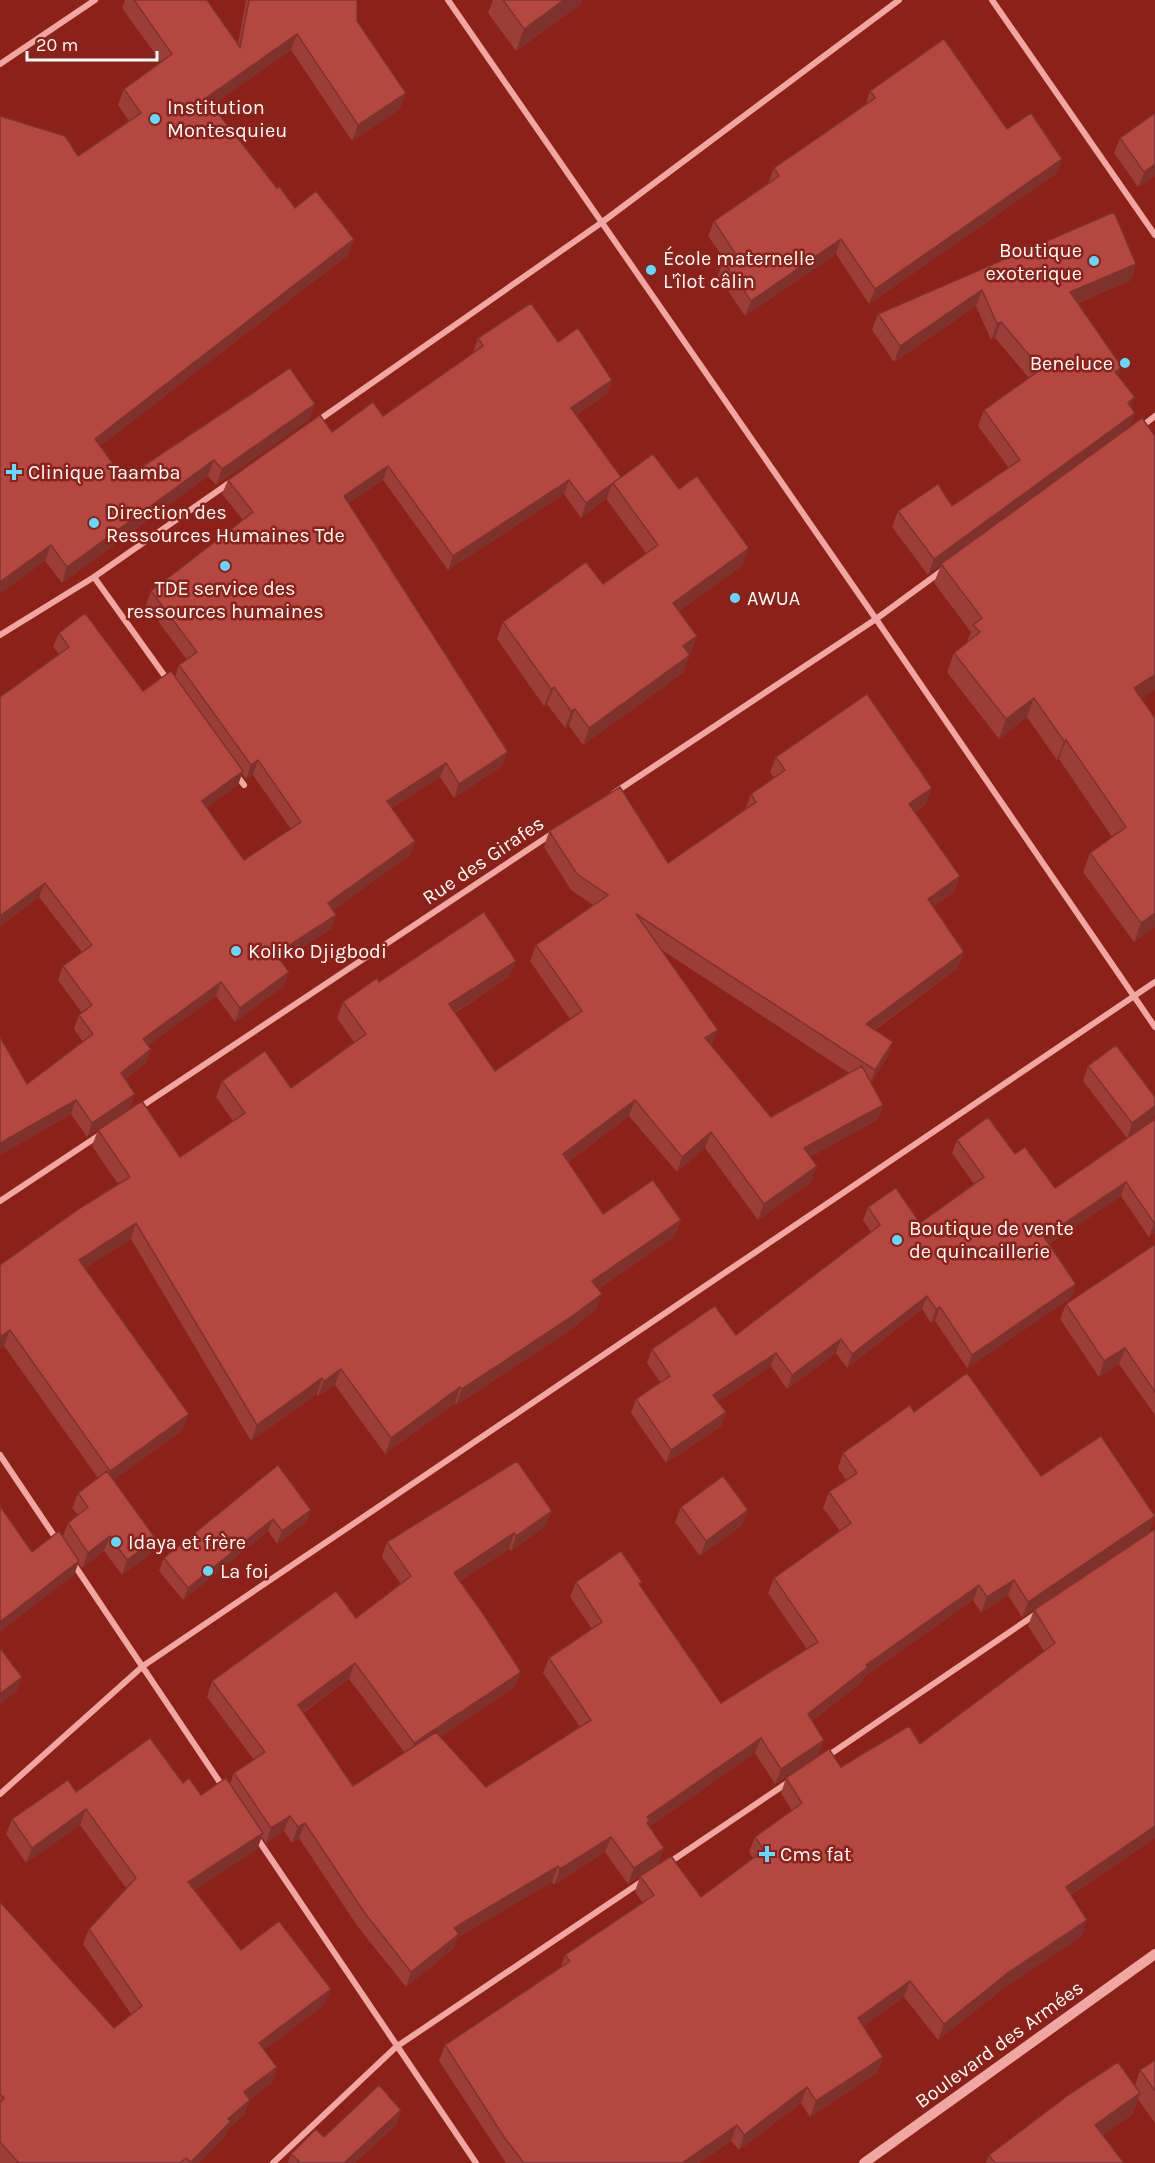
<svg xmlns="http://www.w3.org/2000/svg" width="1155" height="2163" viewBox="0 0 1155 2163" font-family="Karla,sans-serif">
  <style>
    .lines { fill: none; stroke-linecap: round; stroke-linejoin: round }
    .minor { stroke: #eea7a3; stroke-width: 6 }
    .tertiary { stroke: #eea7a3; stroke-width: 10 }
    .wall { fill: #9b3e38; fill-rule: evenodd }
    .shaded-wall { fill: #7e322e }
    .building { fill: #b44841; stroke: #7e322e; stroke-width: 1.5 }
    .poi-dot { fill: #60dbff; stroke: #8b2118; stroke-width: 2 }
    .labels { text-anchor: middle; stroke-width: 5; stroke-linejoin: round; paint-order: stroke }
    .poi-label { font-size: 20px; fill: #fff; stroke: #8b2118; text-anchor: start }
    .street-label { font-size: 20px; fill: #fff; stroke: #8b2118 }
  </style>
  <rect width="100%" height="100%" fill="#8b2118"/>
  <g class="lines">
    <path class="minor" d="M448,0L876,619L1155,1027
      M992,0L1155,235
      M0,64L95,0
      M316,422L601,223L899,0
      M1141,427L1155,416
      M94,577L169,682
      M0,635L94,577L232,481
      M235,773L244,785
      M614,793L876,619L943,570
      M139,1108L553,833
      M0,1201L101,1134
      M0,1455L57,1540
      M73,1563L223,1787
      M826,1757L1036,1614
      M0,1794L143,1666L1155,982
      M255,1835L476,2163
      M667,1864L790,1781
      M273,2163L396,2047L644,1880"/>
    <path class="tertiary" d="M864,2163L1155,1954"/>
  </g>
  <path class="wall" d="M125,0H207L238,44L246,0H357V21L400,109L352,141L291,50L212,105L277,188L295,208L354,239L348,255L100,446L124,479L309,420L216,485L208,476L62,583L45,561L78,156L129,121L118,105L124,89L161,62L122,8Z
    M493,0H582L581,4L516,51L488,13Z
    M870,91L1007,129L1057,173L869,304L836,254L745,316L718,276L723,261L725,260L708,236L714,221L768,183L774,168L865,106Z
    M1120,138L1155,176L1138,187L1114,153Z
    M1114,212L1136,264L1131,280L1078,303L1118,377L1131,408L1129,427L1155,436V690L1141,698L1155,718V927L1134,942L1083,872L1090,853L1112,837L1059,759L1057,760L1027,717L999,739L947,672L954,653L967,642L971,632L934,583L941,565L928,575L892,527L898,511L952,506L1009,468L978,426L984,410L1029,378L995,338L991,340L976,306L894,362L872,330L878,314Z
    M478,338L558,342L612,380L607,394L576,415L621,477L679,489L743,565L679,611L691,653L689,654L684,672L583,745L569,726L565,728L547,704L544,706L497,639L503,622L603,584L646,553L607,500V498L581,518L564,494L448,570L383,480L349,503L502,766L454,798L440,777L392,808L415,841L410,855L333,910L336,915L331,929L281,961L284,986L235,1022L216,996L148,1045L151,1049L146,1063L125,1079L130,1108L87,1137L71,1114L0,1155V1037L27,1084L83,1042L74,1029L79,1015L82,1013L58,980L63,966L82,952L39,897L0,926V697L59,654L53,647L59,633L143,691L175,677L179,665L187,660L146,605L151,591L243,520L222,494L228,480L332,432L383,416L473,353ZM242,773L246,779L253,775L291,829L244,860L206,808L238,785Z
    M776,757L926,804L915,812L954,892L933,907L958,968L875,1030L893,1042L887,1058L871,1083L883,1105L877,1120L810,1157L811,1182L758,1220L705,1148L677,1172L629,1116L568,1162L603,1214L675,1236L598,1289L596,1310L566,1333L456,1405L455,1403L385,1454L335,1385L318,1396L317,1394L251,1441L131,1239L85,1268L183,1430L113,1480L151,1554L122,1575L104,1551L82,1568L78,1563L74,1575L32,1552L63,1536L68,1523L78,1515L72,1508L78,1493L98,1478L4,1346L0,1349V1265L118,1184L92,1146L98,1130L180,1157L233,1121L216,1097L222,1081L291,1088L354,1042L337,1018L343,1002L379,982L510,976L455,1013L495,1071L570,1019L530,961L536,945L593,905L571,890L544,847L549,831L668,863L745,810L751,794L774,778L770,772ZM662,950L849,1073L771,1117L711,1046Z
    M1088,1066L1154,1118L1127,1138L1083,1081Z
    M1155,1119V1233L1149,1237L1121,1196L1049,1244L1071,1298L967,1368L935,1321L931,1323L922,1309L847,1368L836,1353L787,1389L771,1366L718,1402L726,1412L721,1426L666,1463L631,1413L636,1399L660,1382L647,1363L652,1349L736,1335L871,1232L863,1220L868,1207L920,1223L974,1184L952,1153L957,1140L1015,1154L1055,1188Z
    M1155,1247V1415L1119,1364L1099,1377L1060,1319L1066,1304Z
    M914,1412L1041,1476L1155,1516L1149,1532L1022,1617L1008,1595L981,1613L973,1600L864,1677L862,1682L812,1721L818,1755L775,1784L755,1753L649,1827L659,1863L628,1884L605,1852L554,1885L552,1882L457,1938L453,1949L406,1987L358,1927L299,1838L292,1843L284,1831L266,1843L262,1837L257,1849L194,1890L241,1950L325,2004L264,2050L277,2067L272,2083L250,2099L244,2115L227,2130L225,2136L199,2163H0V1902L114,2028L131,2014L83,1944L89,1929L126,1888L80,1825L26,1863L6,1834L12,1819L76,1792L183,1783L201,1795L230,1784L234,1773L254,1760L207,1697L212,1681L356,1618L401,1584L382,1557L387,1542L546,1526L511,1551L509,1549L460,1581L515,1687L440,1737L486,1787L580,1727L543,1673L549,1658L592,1629L570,1597L576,1582H642L640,1585L721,1703L807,1649L768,1593L774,1578L840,1531L823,1508L829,1492L846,1480L838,1468L843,1453ZM349,1679L405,1753L353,1786L303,1713Z
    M278,1465L311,1510L306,1522L277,1544L268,1531L183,1600L159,1571L164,1558Z
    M681,1507L748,1510L742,1525L700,1556L675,1522Z
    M1155,1529V1838L1071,1895L1082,1936L1004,1988L938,2040L904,1997L863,2026L883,2057L877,2073L810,2117L801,2103L739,2150L731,2141L699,2163H506L439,2061L445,2045L561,1967L565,1955L643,1903L635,1892L640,1876L701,1897L753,1858L749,1852L755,1837L792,1811L781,1793L786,1778L841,1767L920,1744L1044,1651L1028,1626L1034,1610Z
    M1155,2060V2123L1138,2099L1133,2114L1103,2135L1124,2163H986L989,2155L1135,2086L1140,2070Z
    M401,2110L396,2125L355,2163H288L291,2154L324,2137Z"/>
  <path class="shaded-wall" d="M564,0H582L581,4L516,51L524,29Z
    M297,34L291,50L200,114L206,98Z
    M406,93L400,109L352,141L358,125Z
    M1062,159L1057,173L869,304L875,289Z
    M1155,164V176L1138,187L1144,172Z
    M354,239L348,255L89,455L95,439Z
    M841,239L836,254L745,316L751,301Z
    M1136,264L1131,280L1065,308L1070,292Z
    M982,290L976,306L894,362L900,346Z
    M1001,322L995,338L991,340L997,324Z
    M1122,367L1116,383L1115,372Z
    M612,380L607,394L565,422L571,408Z
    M1135,397L1129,413L1128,403Z
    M315,404L309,420L216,485L222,469Z
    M1135,413L1129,429L928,575L934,559Z
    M214,460L208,476L62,583L67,567Z
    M388,466L383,480L339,510L344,496Z
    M569,480L564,494L448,570L453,556Z
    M612,484L607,498L581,518L586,503Z
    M51,545L45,561L0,594V582Z
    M749,548L743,565L667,620L673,603Z
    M697,636L691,653L677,663L683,646Z
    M690,655L684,672L583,745L589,728Z
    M1155,675V690L1127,707L1134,688Z
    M554,687L547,704L544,706L551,689Z
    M1034,698L1027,717L999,739L1006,719Z
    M575,709L569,726L565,728L571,711Z
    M1066,740L1059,759L1057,760L1064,741Z
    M508,752L502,766L454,798L459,784Z
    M258,760L253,775L246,779L251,765Z
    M446,763L440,777L381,815L387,801Z
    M243,771L238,785L196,815L202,801Z
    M932,788L926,804L903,820L909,804Z
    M415,841L410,855L323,918L328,903Z
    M960,876L954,892L922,915L928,899Z
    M45,883L39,897L0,926V916Z
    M1155,913V927L1134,942L1141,923Z
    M336,915L331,929L270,968L276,954Z
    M964,952L958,968L860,1040L866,1024Z
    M516,961L510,976L443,1020L449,1004Z
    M289,972L284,986L235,1022L240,1008Z
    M221,982L216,996L138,1053L143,1039Z
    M718,1030L712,1045L699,1054L705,1038Z
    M893,1042L887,1058L869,1086L875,1070Z
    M151,1049L146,1063L116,1087L121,1073Z
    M135,1094L130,1108L87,1137L92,1123Z
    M76,1100L71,1114L0,1155V1144L9,1138Z
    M635,1100L629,1116L557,1170L563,1154Z
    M883,1105L877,1120L798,1164L804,1148Z
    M1155,1106V1115L1154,1118L1127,1138L1132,1123Z
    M711,1132L705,1148L677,1172L682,1157Z
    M817,1166L811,1182L758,1220L764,1204Z
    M1126,1182L1121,1196L1039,1251L1044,1237Z
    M681,1220L675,1236L586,1297L592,1281Z
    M136,1223L131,1239L73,1276L79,1260Z
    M1154,1223H1155V1233L1149,1237Z
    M1076,1284L1071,1298L967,1368L972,1355Z
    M602,1294L596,1310L566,1333L456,1405L462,1389Z
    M927,1296L922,1309L847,1368L852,1354Z
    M940,1307L935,1321L931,1323L936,1309Z
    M10,1330L4,1346L0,1349V1337Z
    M841,1339L836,1353L787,1389L792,1375Z
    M1125,1348L1119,1364L1099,1377L1104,1361Z
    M776,1353L771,1366L708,1409L713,1395Z
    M341,1369L335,1385L318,1396L324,1381Z
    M322,1378L317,1394L251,1441L257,1425Z
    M460,1387L455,1403L385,1454L391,1438Z
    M726,1412L721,1426L666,1463L671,1450Z
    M189,1414L183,1430L104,1487L110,1471Z
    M311,1510L306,1522L277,1544L282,1531Z
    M748,1510L742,1525L700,1556L706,1541Z
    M552,1511L546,1526L511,1551L516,1536Z
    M1155,1516L1149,1532L1022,1617L1028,1602Z
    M273,1519L268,1531L183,1600L188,1588Z
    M514,1533L509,1549L449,1588L454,1573Z
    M110,1536L104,1551L82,1568L88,1553Z
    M156,1539L151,1554L122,1575L127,1560Z
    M79,1561L74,1575L0,1632V1622Z
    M1014,1580L1008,1595L981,1613L987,1597Z
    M979,1585L973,1600L864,1677L862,1682L802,1729L808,1714L866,1665Z
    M355,1663L349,1679L292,1720L298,1705Z
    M521,1672L515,1687L409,1758L414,1743Z
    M22,1677L17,1691L0,1704V1694Z
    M761,1738L755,1753L648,1828L645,1836L647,1817Z
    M824,1740L818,1755L775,1784L781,1769Z
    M86,1809L80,1825L26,1863L32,1848Z
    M290,1816L284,1831L266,1843L271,1828Z
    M305,1823L299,1838L292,1843L298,1827Z
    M1155,1826V1838L1060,1902L1066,1887Z
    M263,1833L257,1849L183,1898L188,1882Z
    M611,1837L605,1852L554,1885L560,1869Z
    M664,1848L659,1863L628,1884L634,1868Z
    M558,1866L552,1882L457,1938L453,1949L406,1987L411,1972L454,1928Z
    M1087,1920L1082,1936L1004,1988L938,2040L944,2024L1009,1972Z
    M910,1981L904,1997L852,2034L858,2018Z
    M331,1989L325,2004L253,2059L259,2043Z
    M883,2057L877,2073L810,2117L816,2101Z
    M277,2067L272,2083L238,2108L244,2092Z
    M807,2087L801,2103L739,2150L744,2135Z
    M1140,2093L1133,2114L1088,2146L1095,2125Z
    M250,2100L244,2115L227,2130L225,2136L199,2163H191L228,2119Z
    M401,2110L396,2125L355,2163H344Z
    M737,2125L731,2141L699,2163H682Z"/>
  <path class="building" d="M134,0H207L240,47L249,0H357V21L406,93L358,125L297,34L206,98L277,188L279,186L295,208L316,191L354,239L95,439L124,479L290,368L315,404L222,469L214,460L67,567L51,545L0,582V116L65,136L78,156L141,113L124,89L172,54Z
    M503,0H564L524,29Z
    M944,39L1007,129L1031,113L1062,159L875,289L841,239L751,301L723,261L735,253L714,221L779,176L774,168L875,98L870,91Z
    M1155,113V164L1144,172L1120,138Z
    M1114,212L1136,264L1070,292L1122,367L1115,372L1135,397L1128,403L1135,413L934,559L898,511L938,484L952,506L1020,460L984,410L1041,369L1001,322L997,324L982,290L900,346L878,314Z
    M531,303L558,342L578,328L612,380L571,408L621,477L586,503L569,480L453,556L388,466L344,496L508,752L459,784L446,763L387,801L415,841L328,903L336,915L276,954L289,972L240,1008L221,982L143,1039L151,1049L121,1073L135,1094L92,1123L76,1100L9,1138L0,1144V1037L27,1084L93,1034L79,1015L92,1005L63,966L92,945L45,883L0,916V697L69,647L59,633L85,613L143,691L171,671L243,771L202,801L244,860L301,822L258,760L251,765L179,665L197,652L151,591L253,512L228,480L320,415L332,432L373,402L383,416L483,346L478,338Z
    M1142,418L1155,436V675L1134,688L1155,718V913L1141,923L1090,853L1126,827L1066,740L1064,741L1034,698L1006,719L954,653L980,632L973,625L982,618L941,564Z
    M653,454L679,489L697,476L749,548L673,603L697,636L683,646L690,655L589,728L575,709L571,711L554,687L551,689L503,622L586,562L603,584L658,545L613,483Z
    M867,694L932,788L909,804L960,876L928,899L964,952L866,1024L893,1042L875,1070L636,914L718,1030L705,1038L771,1117L862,1066L883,1105L804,1148L817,1166L764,1204L711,1132L682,1157L635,1100L563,1154L603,1214L653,1180L681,1220L592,1281L602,1294L571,1317L462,1389L460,1387L391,1438L341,1369L324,1381L322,1378L257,1425L136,1223L79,1260L189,1414L110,1471L10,1330L0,1337V1265L80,1208L130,1177L98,1130L142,1101L180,1157L245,1113L222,1081L265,1051L291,1088L366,1034L343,1002L377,978L379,982L484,912L516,961L449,1004L495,1071L582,1011L536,945L608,895L577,874L549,831L620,787L668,863L756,802L751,794L785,770L776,757Z
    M1116,1045L1155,1097V1106L1132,1123L1088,1066Z
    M988,1117L1015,1154L1025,1147L1055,1188L1155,1119V1223H1154L1126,1182L1044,1237L1076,1284L972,1355L940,1307L936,1309L927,1296L852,1354L841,1339L792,1375L776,1353L713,1395L726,1412L671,1450L636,1399L670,1376L652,1349L715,1306L736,1335L880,1225L868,1207L896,1188L920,1223L984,1177L957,1140Z
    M1154,1245L1155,1247V1392L1125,1348L1104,1361L1066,1304Z
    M967,1373L1041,1476L1101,1436L1155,1516L1028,1602L1014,1580L987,1597L979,1585L866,1665L868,1667L808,1714L824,1740L781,1769L761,1738L647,1817L650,1821L647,1823L664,1848L634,1868L611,1837L560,1869L558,1866L454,1928L459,1934L411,1972L364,1912L305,1823L298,1827L290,1816L271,1828L234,1773L265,1752L212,1681L336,1591L356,1618L411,1576L387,1542L517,1461L552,1511L516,1536L514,1533L454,1573L484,1615L521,1672L414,1743L355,1663L298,1705L353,1786L436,1732L486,1787L591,1720L549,1658L602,1622L576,1582L621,1551L642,1582L639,1584L721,1703L818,1642L774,1578L851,1523L829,1492L857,1473L843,1453L910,1405L914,1412Z
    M278,1465L311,1510L282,1531L273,1519L188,1588L164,1558Z
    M107,1471L156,1539L127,1560L110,1536L88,1553L68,1523L88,1507L78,1493Z
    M723,1476L748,1510L706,1541L681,1507Z
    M0,1506L32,1552L59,1531L79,1561L0,1622Z
    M1155,1529V1826L1066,1887L1087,1920L1009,1972L944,2024L910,1981L858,2018L883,2057L816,2101L807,2087L744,2135L737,2125L682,2163H524L504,2137L445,2045L570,1961L565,1955L654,1895L640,1876L671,1856L701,1897L764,1850L755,1837L802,1803L786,1778L829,1749L841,1767L909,1726L920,1744L1055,1643L1034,1610Z
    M0,1648L22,1677L0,1694Z
    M150,1738L183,1783L189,1778L201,1795L226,1778L263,1833L188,1882L241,1950L279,1921L331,1989L259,2043L277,2067L244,2092L250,2100L228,2119L231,2121L191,2162L186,2158L180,2163H17L18,2162L0,2142V2102L4,2098L0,2094V1902L114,2028L142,2006L89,1929L136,1878L86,1809L32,1848L12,1819L68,1780L76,1792Z
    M1155,2060V2091L1140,2070Z
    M1118,2062L1140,2093L1095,2125L1124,2163H995L989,2155L1071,2093Z
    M379,2085L401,2110L344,2163H297L299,2161L291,2154L316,2129L324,2137Z"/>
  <g class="poi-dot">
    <circle cx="155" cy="119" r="6"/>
    <circle cx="1094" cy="261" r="6"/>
    <circle cx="651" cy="270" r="6"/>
    <circle cx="1125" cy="363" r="6"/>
    <path d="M11 463h6v6h6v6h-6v6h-6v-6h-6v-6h6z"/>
    <circle cx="94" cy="523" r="6"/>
    <circle cx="225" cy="566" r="6"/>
    <circle cx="735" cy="598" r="6"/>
    <circle cx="236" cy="951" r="6"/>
    <circle cx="897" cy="1240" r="6"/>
    <circle cx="116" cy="1542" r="6"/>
    <circle cx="208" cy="1571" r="6"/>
    <path d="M764 1845h6v6h6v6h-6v6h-6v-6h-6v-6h6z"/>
  </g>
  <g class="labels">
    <g class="poi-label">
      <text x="167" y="114">Institution<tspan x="167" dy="23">Montesquieu</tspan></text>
      <text x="1082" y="257" text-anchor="end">Boutique<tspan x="1082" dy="23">exoterique</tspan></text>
      <text x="663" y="265">École maternelle<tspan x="663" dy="23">L'îlot câlin</tspan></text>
      <text x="1113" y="370" text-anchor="end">Beneluce</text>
      <text x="28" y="479">Clinique Taamba</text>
      <text x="106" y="519">Direction des<tspan x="106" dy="23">Ressources Humaines Tde</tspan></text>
      <text x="225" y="595" text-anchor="middle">TDE service des<tspan x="225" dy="23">ressources humaines</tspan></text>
      <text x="747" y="605">AWUA</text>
      <text x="248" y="958">Koliko Djigbodi</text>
      <text x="909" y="1235">Boutique de vente<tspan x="909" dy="23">de quincaillerie</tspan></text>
      <text x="128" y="1549">Idaya et frère</text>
      <text x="220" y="1578">La foi</text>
      <text x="780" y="1861">Cms fat</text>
    </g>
    <g class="street-label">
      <text transform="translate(483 860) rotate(-34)" y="7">Rue des Girafes</text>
      <text transform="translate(999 2044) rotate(-36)" y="7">Boulevard des Armées</text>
    </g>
  </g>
  <path d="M27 51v9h130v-9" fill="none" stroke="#ffffff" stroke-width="3"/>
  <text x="36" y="51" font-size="18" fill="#ffffff" stroke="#8b2118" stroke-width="4.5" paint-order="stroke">20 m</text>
</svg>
